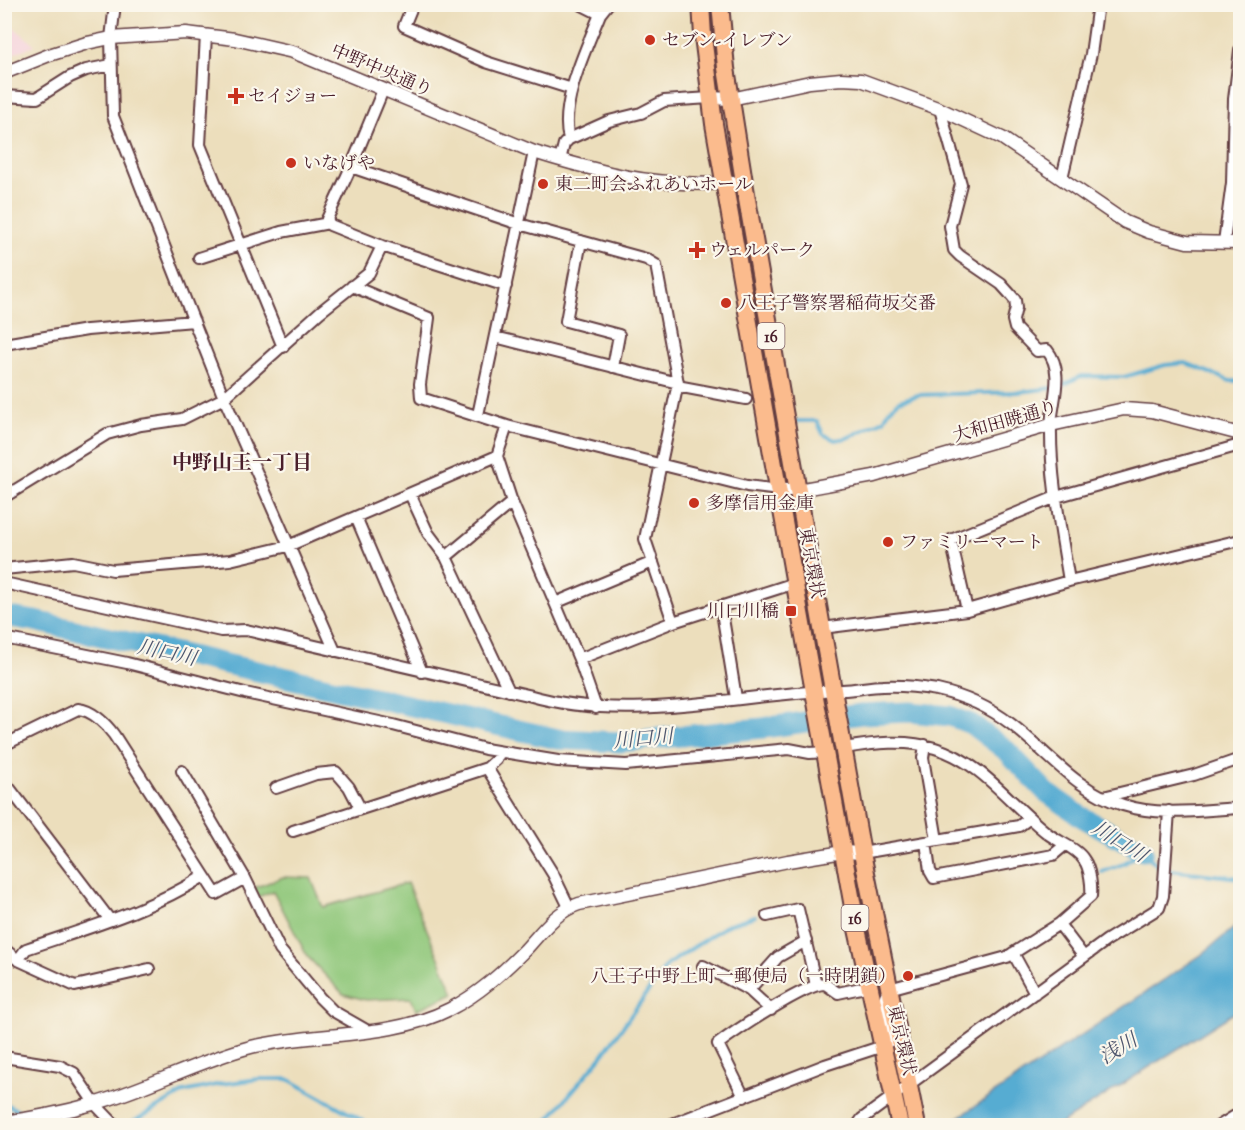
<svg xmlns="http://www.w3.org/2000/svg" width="1245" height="1130" viewBox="0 0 1245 1130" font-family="'Sorts Mill Goudy','Noto Serif JP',serif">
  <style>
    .built { fill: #f5cfda }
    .green { fill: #91c87b; stroke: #6e7453; stroke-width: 1.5 }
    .water { fill: #56acd2; stroke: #50667e; stroke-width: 1.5 }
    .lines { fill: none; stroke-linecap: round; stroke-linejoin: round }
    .stream { stroke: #56acd2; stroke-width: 4 }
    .river { stroke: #56acd2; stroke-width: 21 }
    .minor-casing { stroke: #623c41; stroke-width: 14 }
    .tertiary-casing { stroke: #623c41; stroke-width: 15 }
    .trunk-casing { stroke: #623c41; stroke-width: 20 }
    .minor { stroke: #fff; stroke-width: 10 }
    .tertiary { stroke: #fff; stroke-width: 12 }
    .trunk { stroke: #fbbb8d; stroke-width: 16 }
    .poi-dot { fill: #c8321e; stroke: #fbf7ec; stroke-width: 2 }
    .labels { text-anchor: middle; stroke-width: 4.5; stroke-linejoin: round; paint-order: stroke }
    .shield { fill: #fbf7ec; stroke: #7f6065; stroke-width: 1.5 }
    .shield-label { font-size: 16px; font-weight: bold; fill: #4a1f2b }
    .poi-label { font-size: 18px; fill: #4a1f2b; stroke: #fbf7ec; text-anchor: start }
    .street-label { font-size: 18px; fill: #4a1f2b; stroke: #fbf7ec }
    .neighbourhood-label { font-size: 20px; font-weight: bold; fill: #4a1f2b; stroke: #fbf7ec }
    .water-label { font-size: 20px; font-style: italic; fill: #4f576e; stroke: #fbf7ec }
  </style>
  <rect width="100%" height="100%" fill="#fbf7ec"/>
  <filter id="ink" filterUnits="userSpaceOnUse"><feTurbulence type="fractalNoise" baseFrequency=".0167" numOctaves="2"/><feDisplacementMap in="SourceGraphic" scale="12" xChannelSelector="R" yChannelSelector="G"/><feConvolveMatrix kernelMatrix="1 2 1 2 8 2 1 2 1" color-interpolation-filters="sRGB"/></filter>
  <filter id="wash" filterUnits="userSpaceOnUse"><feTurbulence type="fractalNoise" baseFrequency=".008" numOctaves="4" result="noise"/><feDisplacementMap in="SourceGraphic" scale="24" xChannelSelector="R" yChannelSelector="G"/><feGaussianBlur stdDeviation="1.35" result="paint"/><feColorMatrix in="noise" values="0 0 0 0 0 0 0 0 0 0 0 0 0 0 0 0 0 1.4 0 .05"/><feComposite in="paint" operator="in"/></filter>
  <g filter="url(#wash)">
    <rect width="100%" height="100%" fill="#ecdebc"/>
    <path class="built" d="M4,20H5L35,45L5,57Z"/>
    <path class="green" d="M283,877L311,878L323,907L407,883L454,993L416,1010L411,998L366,1000L343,994L307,956L273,891L258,897L254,888Z"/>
    <path class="water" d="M1240,923V1009L1059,1125H947L1201,955Z"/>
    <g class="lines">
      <path class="stream" d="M1061,386L1081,376L1124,377L1165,365L1186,363L1230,381H1240
        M797,421H817L823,434L835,440L847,438L884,420L889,410L899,401L918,395L1019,392L1053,388
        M1102,872L1123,864L1143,851L1161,869L1240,878
        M4,1103L28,1116
        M37,1121L46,1126
        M126,1126L184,1092L221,1084L259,1079H288L372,1126
        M543,1126L601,1057L667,965L727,925L755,916"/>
      <path class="river" d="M4,616L35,621L558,739L619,742L763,728L861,714L910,712L950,716L971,724L1007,751L1046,792L1082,817L1143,851"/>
    </g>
  </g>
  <g filter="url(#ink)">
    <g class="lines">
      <defs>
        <path id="minor" d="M115,4L111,38L113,116L224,398L335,651
          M413,4L404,26L486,62L572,89
          M580,4L600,14
          M206,35L200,145L283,347
          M383,90L351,167L327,219L330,225L382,246L506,286
          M4,96L37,98L70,77L86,70L111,65
          M940,109L961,184L950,226L954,250L960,256L1001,284L1010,294L1015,300L1016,308L1013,320L1015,328L1037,351L1047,350C1065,372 1052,401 1051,426C1050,476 1061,531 1069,581
          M569,139L609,121L641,113L664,101L710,98
          M560,160L564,144L569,139C559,104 587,47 600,14L608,4
          M351,167L519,224L646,259L656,265L678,383L645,539L673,622
          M1062,178L1091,54L1098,4
          M581,241L566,321L619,335L613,367
          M1224,242L1232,183L1234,99L1240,50
          M199,258L281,232L329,223
          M352,286L429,318L420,384L421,398L507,426L747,486L779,490
          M495,337L678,383
          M4,344L87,330L194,321
          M677,386L746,399
          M478,415L534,152
          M507,426L497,456L512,502L579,659
          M410,494L428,533L446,557L509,691
          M4,497L107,434L141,425L182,419L224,398L320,312L369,273L382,246
          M356,517L422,672
          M446,557L512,502
          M4,569L73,562L113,570L230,560L288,546L497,456
          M4,583L221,631L246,630L528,695C631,725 738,693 842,690C856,690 869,686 883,686C901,685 919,687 937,690C964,696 989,707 1011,724C1049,753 1075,790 1123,805C1160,817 1203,810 1240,808
          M555,603L653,562
          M721,606L736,698
          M967,610L951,540L1056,497L1240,445
          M822,628L967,610L1069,581L1240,540
          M4,638L127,663L245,693L393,725L485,749L558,761L626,765L789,749L810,753L826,752
          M596,708L579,659L673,622L795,583
          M4,745L78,709C92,710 106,724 114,735L216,894L245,878
          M925,745L923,758L937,840
          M487,768L553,874L569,907
          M182,771L245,878L280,950L320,998L333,1011L368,1031
          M4,781L110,920
          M276,788L316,774L336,772L349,787L360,808
          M1103,797L1194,775L1240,759
          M293,831L487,768L496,760L500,752
          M926,842L930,871L934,878L1053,855L1065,845
          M862,853L1019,826L1030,818
          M767,916L798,909L816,985
          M1059,924L1084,957
          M4,949L18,960L75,986L149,969
          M1013,953L1035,993
          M18,960L26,949C87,928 149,911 204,876
          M703,966L749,990L771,1010
          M749,990L778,957L806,941
          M4,1057L60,1066L74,1073L95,1104L116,1126
          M744,1097L718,1044C735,1031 807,983 825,984L838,993L870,986
          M667,1126L825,1065L883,1046L890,1041V1037C888,1024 878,1001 889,989L1007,957L1059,924L1091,896C1092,886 1090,868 1084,860C1077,848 1058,842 1047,833C1010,804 982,762 935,748C905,739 874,743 844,748
          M857,1126L862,1119L1107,940L1159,908L1163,896L1169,811
          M1219,1126L1240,1113"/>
        <path id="tertiary" d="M4,73L49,55L87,43L111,38L186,33L235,39L293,52L534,152C559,160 585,167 610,173C651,183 703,186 744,182
          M710,98L731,99L810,82L841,79L861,80L940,109L1002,138L1125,222L1149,232L1187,242L1240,243
          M779,490H798L874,476L1051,425L1124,409L1152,411L1240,434
          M4,1122C34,1118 64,1112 93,1104C147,1089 197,1061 251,1047C317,1031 389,1040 450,1009C479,994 502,973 525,950C541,933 555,912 579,904L788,861L843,852L862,853"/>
        <path id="trunk" d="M701,4L703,36L714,124L806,647L857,929L900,1126
          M720,4L726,68L744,182L822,628L862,853L917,1126"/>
      </defs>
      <use href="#minor" class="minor-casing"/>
      <use href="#tertiary" class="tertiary-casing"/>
      <use href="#trunk" class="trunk-casing"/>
      <use href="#minor" class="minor"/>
      <use href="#tertiary" class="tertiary"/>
      <use href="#trunk" class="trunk"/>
    </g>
  </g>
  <g class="poi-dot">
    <circle cx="650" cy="40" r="6"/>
    <path d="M233 87h6v6h6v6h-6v6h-6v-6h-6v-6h6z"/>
    <circle cx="291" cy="163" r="6"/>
    <circle cx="543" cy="184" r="6"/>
    <path d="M694 241h6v6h6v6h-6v6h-6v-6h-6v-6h6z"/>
    <circle cx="726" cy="303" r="6"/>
    <circle cx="694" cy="503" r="6"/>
    <circle cx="888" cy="542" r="6"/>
    <rect x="785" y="605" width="12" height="12" rx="3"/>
    <circle cx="908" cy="976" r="6"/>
  </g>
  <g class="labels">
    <g class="shield">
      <rect x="757.5" y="323" width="27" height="26" rx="4.5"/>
      <rect x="841.5" y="905" width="27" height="26" rx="4.5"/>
    </g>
    <g class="shield-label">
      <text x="771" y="342">16</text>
      <text x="855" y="924">16</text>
    </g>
    <g class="poi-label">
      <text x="662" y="46">セブン-イレブン</text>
      <text x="248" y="102">セイジョー</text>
      <text x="303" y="169">いなげや</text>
      <text x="555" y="190">東二町会ふれあいホール</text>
      <text x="709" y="256">ウェルパーク</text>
      <text x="738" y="309">八王子警察署稲荷坂交番</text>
      <text x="706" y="509">多摩信用金庫</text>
      <text x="900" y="548">ファミリーマート</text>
      <text x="779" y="617" text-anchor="end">川口川橋</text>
      <text x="896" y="982" text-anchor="end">八王子中野上町一郵便局（一時閉鎖）</text>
    </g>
    <g class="street-label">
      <text transform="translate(382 70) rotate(23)" y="6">中野中央通り</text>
      <text transform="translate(1005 421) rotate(-16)" y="6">大和田暁通り</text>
      <text transform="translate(812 563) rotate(80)" y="6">東京環状</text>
      <text transform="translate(902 1040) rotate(77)" y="6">東京環状</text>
    </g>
    <g class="neighbourhood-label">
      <text x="242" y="469">中野山王一丁目</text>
    </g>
    <g class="water-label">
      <text transform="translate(167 652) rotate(12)" y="7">川口川</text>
      <text transform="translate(643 738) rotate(-5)" y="7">川口川</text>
      <text transform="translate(1120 841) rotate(32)" y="7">川口川</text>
      <text transform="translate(1118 1048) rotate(-31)" y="7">浅川</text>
    </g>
  </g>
  <rect width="1245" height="1130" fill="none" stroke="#fbf7ec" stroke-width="24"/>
</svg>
